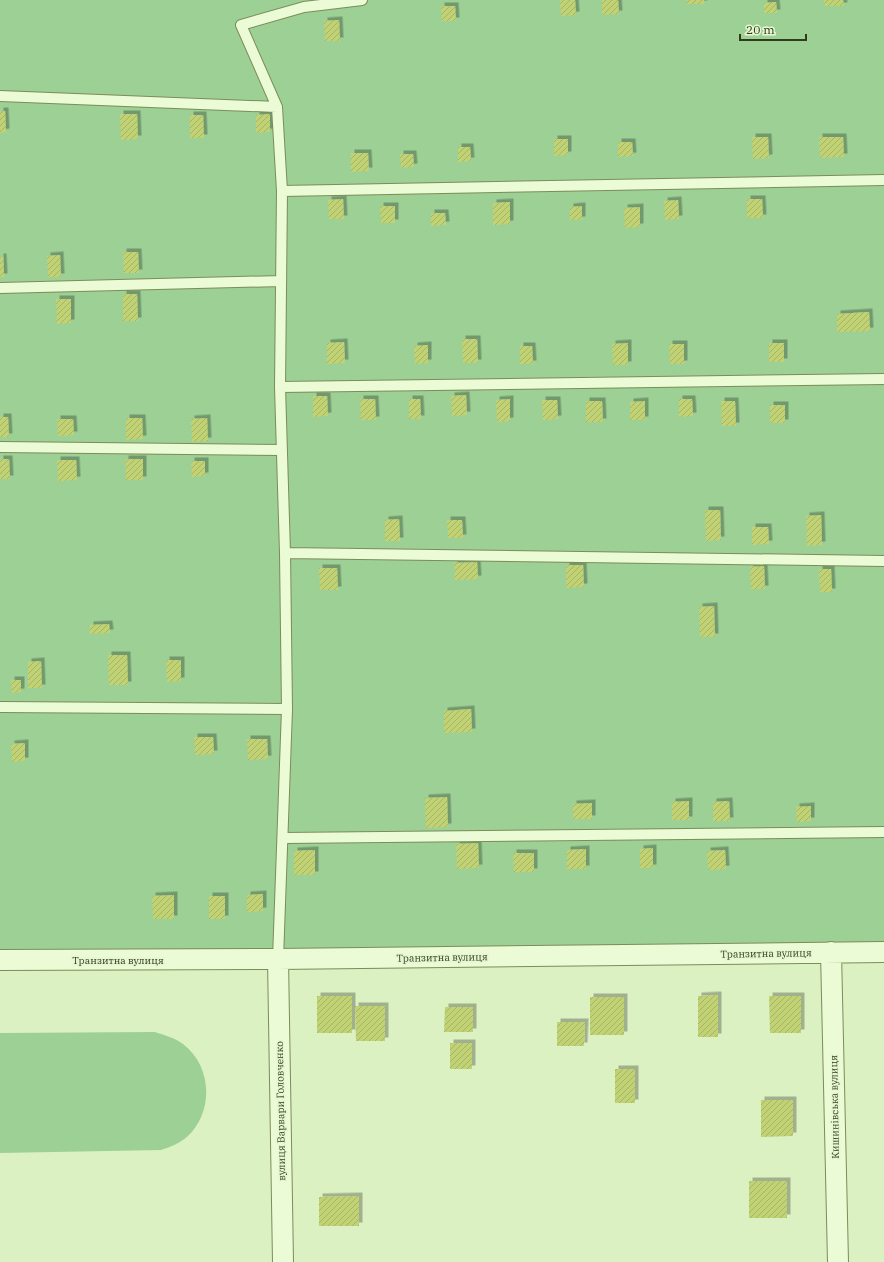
<svg xmlns="http://www.w3.org/2000/svg" width="884" height="1262" viewBox="0 0 884 1262" font-family="'IBM Plex Serif',serif">
  <style>
    .garden { fill: #9cd095 }
    .building { fill: url(#building-hatch); filter: url(#shadow) }
    .lines { fill: none; stroke-linecap: round; stroke-linejoin: round }
    .lane-casing { stroke: #7d8c58; stroke-width: 12 }
    .street-casing { stroke: #7d8c58; stroke-width: 22 }
    .lane { stroke: #eafbd6; stroke-width: 10 }
    .street { stroke: #eafbd6; stroke-width: 20 }
    .labels { text-anchor: middle; stroke-width: 3.5; stroke-linejoin: round; paint-order: stroke }
    .street-label { font-size: 10px; fill: #333b1d; stroke: #e6f8d2 }
  </style>
  <defs>
    <pattern id="building-hatch" width="6" height="6" patternUnits="userSpaceOnUse"><rect width="6" height="6" fill="#c1d275"/><path d="M-1 1l2-2M0 6l6-6M5 7l2-2" fill="none" stroke="#a6b565"/></pattern>
    <filter id="shadow"><feDropShadow dx="3.5" dy="-3.5" stdDeviation="0" flood-color="#0004"/></filter>
  </defs>
  <rect width="100%" height="100%" fill="#dbf1c2"/>
  <path class="garden" d="M0,0H884V952L0,960Z
    M155,1032C164,1035 175,1038 183,1044C212,1066 214,1111 188,1136C180,1143 171,1147 161,1150L0,1153V1033Z"/>
  <path class="building" d="M560,0H575L576,15L561,16Z
    M602,0H618L619,14L602,15Z
    M687,0H704V4H687Z
    M824,0H843L844,6H825Z
    M776,2L777,13H764V3Z
    M441,6H455L456,21H442Z
    M339,20L340,41H325L324,21Z
    M0,111H5L6,132L0,133Z
    M120,114H137L138,139L121,140Z
    M270,114V132L256,133V115Z
    M190,115H203L204,138H190Z
    M752,137H768L769,158L753,159Z
    M819,137H843L844,157L820,158Z
    M554,139H568V155L554,156Z
    M618,142H632L633,156L618,157Z
    M458,147H470L471,161L458,162Z
    M351,153H368L369,171L351,172Z
    M400,154H413L414,167L401,168Z
    M343,199L344,219H329L328,200Z
    M747,199H762L763,218H747Z
    M678,200L679,219L665,220L664,201Z
    M510,202V224L493,225V203Z
    M380,206H395V223H381Z
    M582,206V220H570V207Z
    M640,207V227L625,228L624,208Z
    M431,213H445L446,225L431,226Z
    M123,252H138L139,273H124Z
    M60,255L61,277H48L47,256Z
    M0,257H3L4,277H0Z
    M123,294H137L138,321H123Z
    M56,299H71V323L57,324Z
    M869,312L870,331L837,332V314Z
    M462,339H477L478,363H463Z
    M344,342L345,363L327,364V343Z
    M628,343V365H613L612,344Z
    M769,343H784V362H769Z
    M669,344H684V364H670Z
    M428,345V363L415,364L414,346Z
    M520,346H532L533,364H520Z
    M466,395L467,415L452,416L451,396Z
    M313,396H327L328,416L313,417Z
    M360,399H375L376,420H361Z
    M409,399H420L421,419H409Z
    M510,399V421L497,422L496,400Z
    M679,399H692L693,416L679,417Z
    M542,400H557L558,419L543,420Z
    M586,401H602L603,422H586Z
    M645,401V420H630V402Z
    M721,401H735L736,426H722Z
    M770,405H785V423H770Z
    M0,417H8L9,437H0Z
    M126,418H142L143,439L126,440Z
    M207,418L208,441L192,442L191,419Z
    M57,419H73L74,435L58,436Z
    M0,459H9L10,479H0Z
    M125,459H143V480H126Z
    M57,460H76L77,480L58,481Z
    M191,461H205V476L192,477Z
    M705,510H720L721,540L706,541Z
    M821,515L822,545L807,546L806,516Z
    M399,519L400,541H385V520Z
    M447,520H462L463,538H448Z
    M752,527H768L769,544L752,545Z
    M477,562L478,579L455,580L454,563Z
    M566,565H583L584,587L566,588Z
    M764,566L765,589H751L750,567Z
    M319,568H337L338,590H320Z
    M819,569H831L832,592H820Z
    M714,606L715,637H700L699,607Z
    M109,624L110,633L90,634V625Z
    M108,655H127L128,685H109Z
    M166,660H181V681L167,682Z
    M41,661L42,688H28V662Z
    M11,680H21V692L12,693Z
    M471,709L472,732L444,733V711Z
    M194,737H213L214,754L195,755Z
    M247,739H267L268,759L248,760Z
    M25,743V761L12,762L11,744Z
    M447,797L448,827L426,828L425,798Z
    M689,801V820H672V802Z
    M729,801L730,821H713V802Z
    M592,803V819H573V804Z
    M811,806V821L797,822L796,807Z
    M478,843L479,868L457,869L456,844Z
    M653,848V868H640V849Z
    M586,849V869H567V850Z
    M315,850V875H294V851Z
    M725,850L726,869L708,870L707,851Z
    M513,853H534V872H514Z
    M263,894V911L247,912V895Z
    M174,895V919H153L152,896Z
    M209,896H225V919H209Z
    M718,995V1037H698V996Z
    M317,996H352V1033H317Z
    M769,996H801V1033H770Z
    M590,997H624V1035H590Z
    M355,1006H385V1041H356Z
    M445,1007H473V1032H444Z
    M557,1022H585L584,1046H557Z
    M450,1043H472V1069H450Z
    M615,1069H635V1103H615Z
    M761,1100H793V1136L761,1137Z
    M749,1181H787V1218H749Z
    M359,1196V1226H319V1197Z"/>
  <g class="lines">
    <defs>
      <path id="lane" d="M0,96L277,107
        M282,191L277,107L241,25L304,7L362,0
        M0,288L281,281
        M280,387L884,379
        M0,447L282,450
        M285,553L884,561
        M0,707L287,709
        M284,838L884,832
        M278,959L287,709L285,553L280,387L282,191L884,180"/>
      <path id="street" d="M831,952L838,1262
        M278,959L283,1262
        M0,960L278,959L884,952"/>
    </defs>
    <use href="#lane" class="lane-casing"/>
    <use href="#street" class="street-casing"/>
    <use href="#lane" class="lane"/>
    <use href="#street" class="street"/>
  </g>
  <g class="labels">
    <g class="street-label">
      <text transform="translate(766 953) rotate(-1)" y="4">Транзитна вулиця</text>
      <text transform="translate(442 957) rotate(-1)" y="4">Транзитна вулиця</text>
      <text x="118" y="964">Транзитна вулиця</text>
      <text transform="translate(834 1107) rotate(-91)" y="4">Кишинівська вулиця</text>
      <text transform="translate(280 1111) rotate(-91)" y="4">вулиця Варвари Головченко</text>
    </g>
  </g>
  <path d="M740 34v6h66v-6" fill="none" stroke="#333b1d" stroke-width="2"/>
  <text x="746" y="34" font-size="12" fill="#333b1d" stroke="#e6f8d2" stroke-width="3" paint-order="stroke">20 m</text>
</svg>
